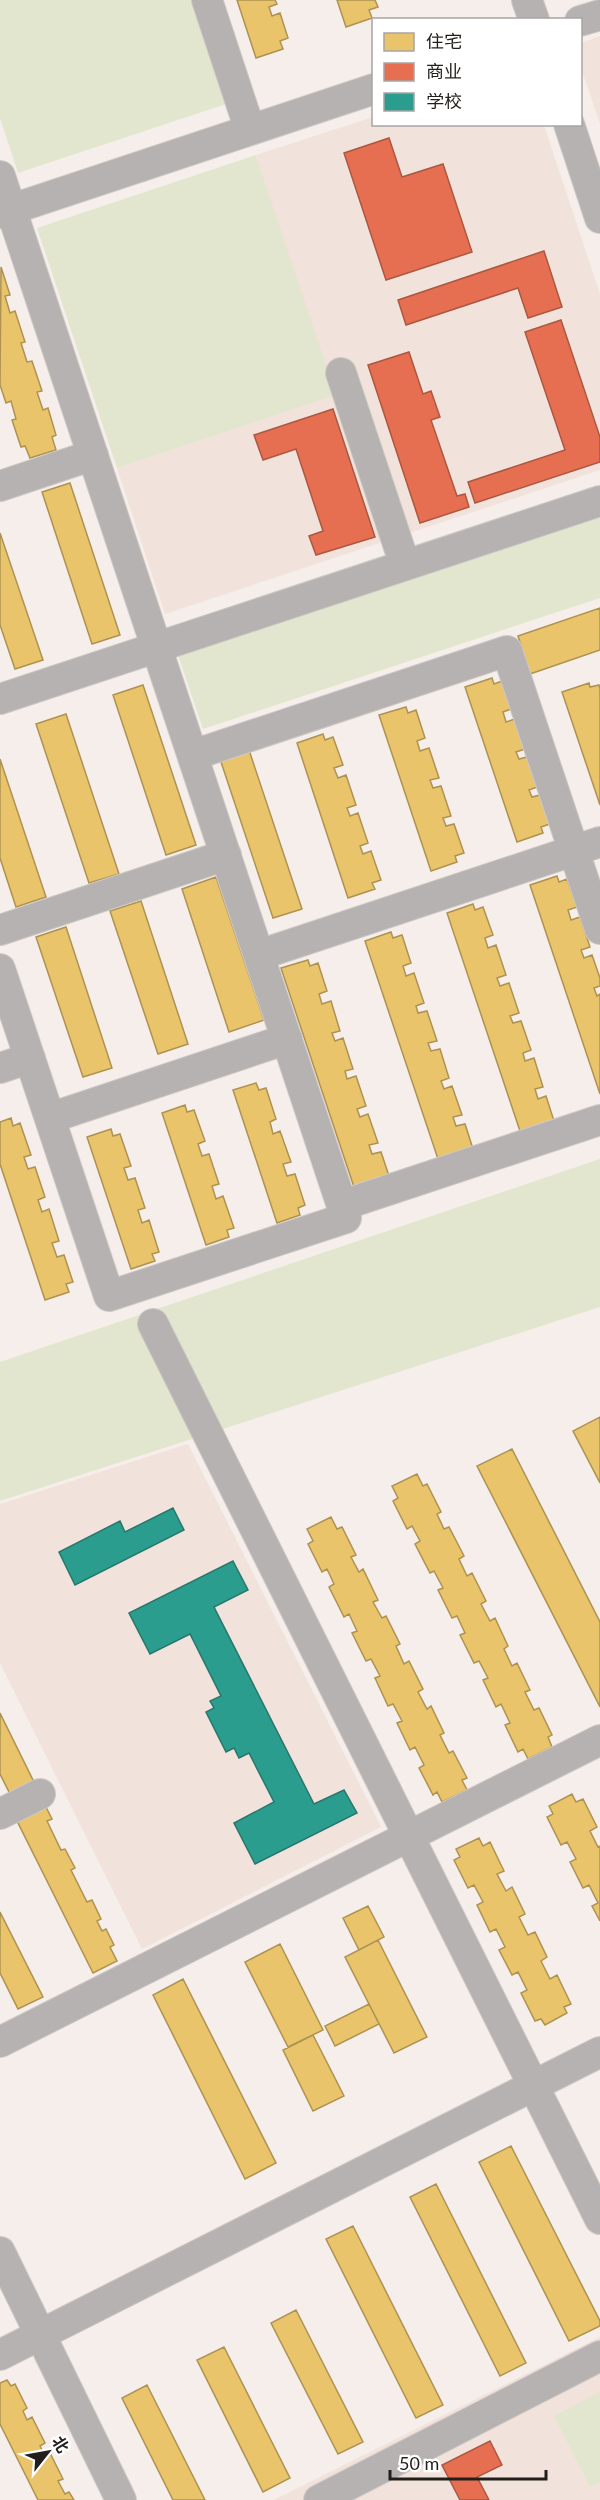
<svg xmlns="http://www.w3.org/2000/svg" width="600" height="2500" viewBox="0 0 600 2500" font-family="Lato,'Noto Sans SC',sans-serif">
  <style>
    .built { fill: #f1e2db }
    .green { fill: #e3e6ce }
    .homes { fill: #e9c46a; stroke: #ad9252; stroke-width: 1.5 }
    .shops { fill: #e76f51; stroke: #ac5741; stroke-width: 1.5 }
    .schools { fill: #2a9d8f; stroke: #28776c; stroke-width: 1.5 }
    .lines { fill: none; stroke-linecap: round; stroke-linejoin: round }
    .minor-casing { stroke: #cfc9c6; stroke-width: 32 }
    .minor { stroke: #b5b2b1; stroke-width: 30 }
  </style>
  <rect width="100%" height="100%" fill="#f6eeeb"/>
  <path class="built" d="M600,36V124L580,65L581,43Z
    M373,117L374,124L544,125L600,294V470L165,614L117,468L335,395L256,155Z
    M188,1444L381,1827L142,1949L0,1663V1504Z
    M600,2337V2500H274Z"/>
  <path class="green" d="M0,0H198L232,102L18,173L0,118Z
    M256,155L336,395L117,468L37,228Z
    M600,515V598L203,729L178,655Z
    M600,1159V1307L0,1501V1362Z
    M600,2392V2482L590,2487L554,2416Z"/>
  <path class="homes" d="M237,0H275L277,4L269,7L272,16L280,13L288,38L280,41L283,49L256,58Z
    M337,0H375L378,7L369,10L372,18L346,27Z
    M1,267L10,295L5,296L10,313L15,311L25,342L21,343L27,362L32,361L42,391L37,392L43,410L48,408L56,435L52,437L56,450L30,458L25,446L21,447L12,420L16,419L11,401L6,403L0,385Z
    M70,483L120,635L92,644L42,492Z
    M0,533L43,660L15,669L0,625Z
    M600,608V650L530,674L518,636Z
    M492,678L494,684L502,681L511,709L503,712L506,722L515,719L525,749L516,752L519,759L527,757L537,787L529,790L532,797L540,795L550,824L541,827L543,833L517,842L465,687Z
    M589,683L590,687L599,685L600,689V805L562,692Z
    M143,685L196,845L166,855L113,695Z
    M406,707L408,713L416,710L425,738L417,741L420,751L429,748L439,778L430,780L433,788L441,786L451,816L443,818L446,826L454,824L464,853L455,856L457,862L431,871L379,715Z
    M66,714L119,874L89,883L36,724Z
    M323,734L325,740L333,737L343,765L334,768L338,778L346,775L356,805L347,808L350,816L358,813L368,843L360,846L363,854L371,851L381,880L372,883L375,889L348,898L297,743Z
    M249,750L302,909L273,918L220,759Z
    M0,759L46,897L16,907L0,858Z
    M557,876L559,882L567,879L577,907L568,910L571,920L580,917L590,947L581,950L584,958L592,955L600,978V986L594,988L597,996L600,994V1094L530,885Z
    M216,877L264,1020L229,1032L182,889Z
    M141,901L188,1044L158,1054L110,911Z
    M473,904L475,910L483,907L493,935L485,938L488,948L496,945L506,975L497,978L500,986L509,983L519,1013L510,1016L513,1023L521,1021L531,1050L523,1053L525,1061L534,1058L543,1087L535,1089L538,1099L546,1096L554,1121L523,1140L447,913Z
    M66,927L112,1068L83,1077L36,937Z
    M391,932L393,938L402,935L411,963L403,966L406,976L414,973L424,1003L416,1006L418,1013L427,1011L437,1041L428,1043L431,1051L440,1049L449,1078L441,1081L444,1089L452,1086L462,1115L453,1117L456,1126L465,1124L473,1149L441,1168L365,941Z
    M308,960L310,966L318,963L327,991L319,994L322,1004L331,1001L340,1031L332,1033L335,1041L343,1038L353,1069L345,1071L347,1079L356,1076L366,1106L357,1109L360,1117L368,1114L378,1143L369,1145L372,1154L381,1152L389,1176L357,1196L281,968Z
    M256,1083L259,1090L266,1088L276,1119L270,1122L273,1134L280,1131L291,1162L283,1164L287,1176L295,1174L305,1205L298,1208L300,1215L277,1223L233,1090Z
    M185,1105L187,1112L194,1110L205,1141L198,1144L202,1156L209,1154L219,1184L212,1186L216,1199L223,1196L234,1228L227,1230L229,1237L206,1245L162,1113Z
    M11,1118L13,1126L20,1123L31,1155L24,1157L28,1169L35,1167L45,1197L38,1200L42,1212L49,1209L59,1241L52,1243L57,1257L64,1255L73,1282L66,1284L69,1292L45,1300L0,1164V1122Z
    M111,1129L113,1136L120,1134L131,1166L124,1168L128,1180L135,1178L145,1208L138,1210L142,1223L149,1220L159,1252L152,1254L155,1261L131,1269L87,1137Z
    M600,1417V1483L573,1431Z
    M512,1449L600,1622V1707L477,1466Z
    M417,1474L423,1486L427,1484L441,1512L437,1514L444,1529L449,1527L464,1556L459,1559L467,1576L472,1573L486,1601L481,1604L490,1621L495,1618L508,1646L504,1649L512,1666L517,1663L530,1690L525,1692L534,1710L539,1708L552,1735L548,1737L552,1747L528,1759L523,1749L518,1752L505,1725L510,1723L501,1704L496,1707L483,1680L488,1678L479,1661L474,1663L460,1635L465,1633L457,1616L452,1618L438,1590L443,1588L434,1571L430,1573L415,1544L420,1541L412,1526L407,1529L393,1501L398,1498L392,1486Z
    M331,1517L337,1529L342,1527L356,1555L351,1557L359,1572L363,1569L378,1600L373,1602L382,1618L386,1616L400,1644L396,1646L404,1664L409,1661L423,1689L418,1692L427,1709L431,1706L444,1733L440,1735L449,1753L453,1751L467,1778L462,1780L467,1790L442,1802L437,1792L433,1795L419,1768L424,1765L415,1747L410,1750L397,1723L402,1721L393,1704L388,1706L375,1678L380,1676L371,1659L366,1661L352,1633L357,1631L349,1614L344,1617L329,1587L334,1584L327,1569L322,1572L308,1544L313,1541L307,1529Z
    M0,1713L35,1784L11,1796L0,1774Z
    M572,1794L576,1802L583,1799L597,1827L590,1831L598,1847L600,1846V1921L592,1906L598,1903L589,1885L583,1888L570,1862L576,1859L567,1842L561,1845L547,1817L553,1814L549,1806Z
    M46,1807L52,1819L47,1821L61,1850L65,1849L75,1868L71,1870L87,1902L92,1900L101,1919L97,1921L102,1931L106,1929L114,1945L110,1947L117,1961L93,1973L17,1821Z
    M479,1838L483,1846L490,1842L504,1871L497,1874L506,1891L512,1887L525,1914L519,1917L528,1935L535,1932L547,1957L541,1961L550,1979L557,1975L571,2004L564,2007L567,2013L545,2025L541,2019L535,2021L521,1993L527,1990L518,1972L512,1975L499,1950L505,1947L496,1929L490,1932L477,1905L483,1902L474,1885L468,1888L454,1860L460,1857L456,1849Z
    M368,1906L384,1937L359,1950L343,1918Z
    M0,1912L43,1997L18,2009L0,1973Z
    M378,1940L427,2037L394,2053L345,1957Z
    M280,1944L323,2030L288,2047L245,1962Z
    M183,1979L276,2163L245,2179L153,1995Z
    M369,2004L379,2024L335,2046L325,2026Z
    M313,2035L344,2096L313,2111L283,2050Z
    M511,2146L600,2321V2326L569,2341L479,2162Z
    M436,2184L526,2363L500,2376L410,2197Z
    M353,2226L443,2405L416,2418L326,2239Z
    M296,2310L363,2442L338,2454L271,2323Z
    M224,2347L290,2478L263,2492L197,2360Z
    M7,2380L11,2386L15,2384L27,2408L23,2411L27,2420L32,2417L45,2443L40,2446L44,2454L49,2451L63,2479L58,2481L65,2494L69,2492L74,2500H38L0,2424V2383Z
    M147,2385L205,2500H173L122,2398Z"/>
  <path class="shops" d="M389,138L402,177L443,164L472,252L386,280L344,153Z
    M544,251L562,307L528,318L518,288L406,325L398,300Z
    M561,320L600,437V462L475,503L468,482L565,450L525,332Z
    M409,352L423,394L431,391L440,417L431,420L457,496L465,494L469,507L420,523L368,365Z
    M333,409L375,537L316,555L309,536L323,531L296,449L263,460L254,435Z
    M490,2441L502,2465L477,2477L489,2500H460L442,2465Z"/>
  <path class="schools" d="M173,1508L184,1530L75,1585L59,1552L120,1521L125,1532Z
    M233,1561L248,1590L214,1607L314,1804L344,1790L357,1813L255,1864L234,1823L274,1802L249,1753L239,1758L234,1748L226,1752L206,1712L214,1708L210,1701L221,1696L190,1634L150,1654L129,1613Z"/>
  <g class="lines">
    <defs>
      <path id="minor" d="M207,0L250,130
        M527,0L534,20
        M580,21L600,15
        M569,124L600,218
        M0,176L346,1218L109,1296L0,969
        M0,213L374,89
        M341,373L405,565
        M0,486L93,455
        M0,699L600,501
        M193,755L507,651L600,929
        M0,930L226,855
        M259,955L600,842
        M0,1068L30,1058
        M50,1118L287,1039
        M343,1205L600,1120
        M153,1324L600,2219
        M0,1814L40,1794
        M0,2042L600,1740
        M0,2252L121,2500
        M0,2355L600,2052
        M319,2500L600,2356"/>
    </defs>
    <use href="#minor" class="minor-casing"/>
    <use href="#minor" class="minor"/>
  </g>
  <rect x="372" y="18" width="210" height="108" fill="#ffffff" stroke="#a7a5a4" stroke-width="1.5"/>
  <rect x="384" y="33" width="30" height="18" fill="#e9c46a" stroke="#a7a5a4" stroke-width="1.5"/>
  <text x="426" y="48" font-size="18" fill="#221e1b">住宅</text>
  <rect x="384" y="63" width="30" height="18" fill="#e76f51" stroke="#a7a5a4" stroke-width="1.5"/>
  <text x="426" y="78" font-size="18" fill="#221e1b">商业</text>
  <rect x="384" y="93" width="30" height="18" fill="#2a9d8f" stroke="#a7a5a4" stroke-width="1.5"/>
  <text x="426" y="108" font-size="18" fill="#221e1b">学校</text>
  <g transform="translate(48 2452) rotate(59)" stroke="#ffffff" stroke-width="4.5" paint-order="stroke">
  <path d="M0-4.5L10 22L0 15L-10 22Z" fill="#221e1b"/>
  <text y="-9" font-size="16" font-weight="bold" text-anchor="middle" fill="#221e1b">北</text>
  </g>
  <path d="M390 2470v9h156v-9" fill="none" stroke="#221e1b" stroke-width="3"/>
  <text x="399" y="2470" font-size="18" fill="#221e1b" stroke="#ffffff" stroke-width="4.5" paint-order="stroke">50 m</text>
</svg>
